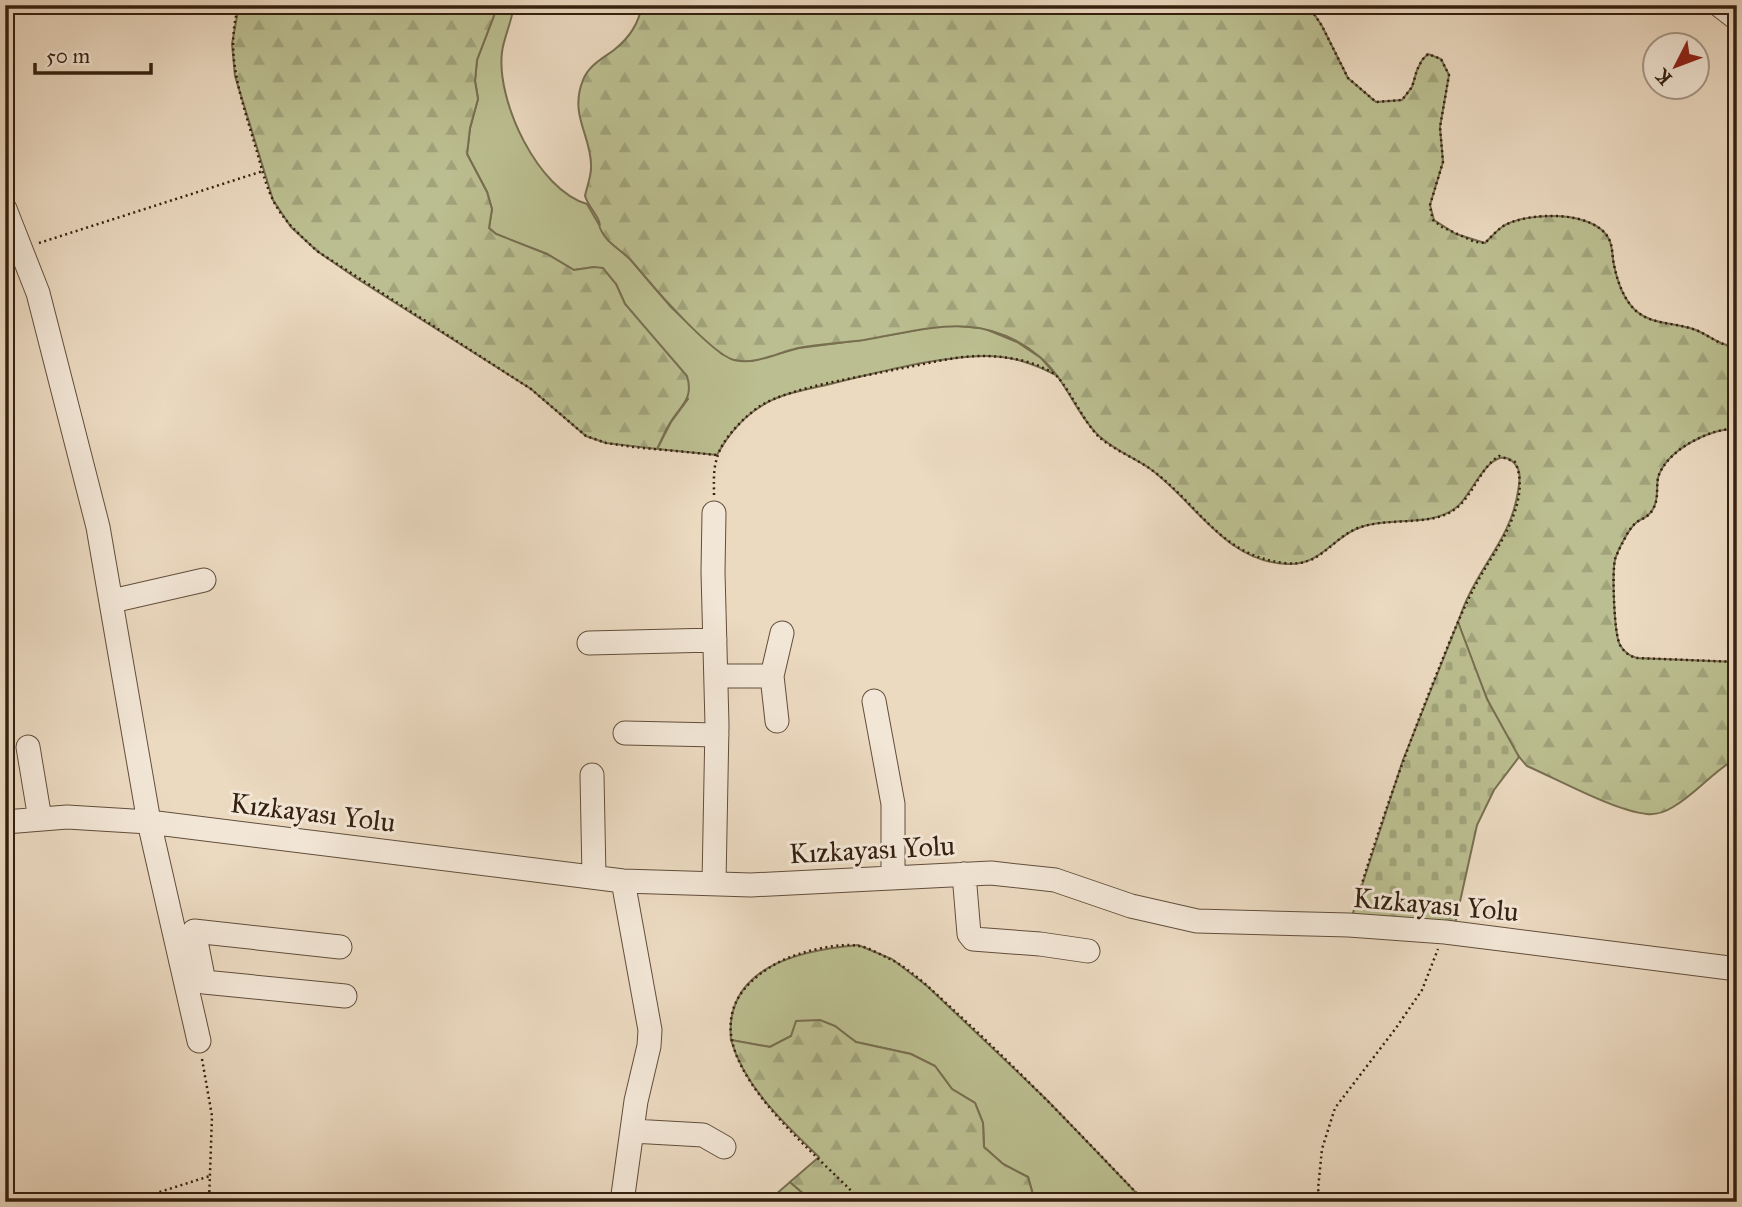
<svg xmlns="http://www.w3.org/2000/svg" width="1742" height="1207" viewBox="0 0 1742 1207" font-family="'IM FELL Great Primer',serif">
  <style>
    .green { fill: #bbbe90; stroke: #786f50; stroke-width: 2 }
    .forest { fill: url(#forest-firs); stroke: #786f50; stroke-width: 2 }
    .cemetery { fill: url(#cemetery-stones); stroke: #786f50; stroke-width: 2 }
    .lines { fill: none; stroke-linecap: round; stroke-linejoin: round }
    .minor-casing { stroke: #624e3b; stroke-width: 25 }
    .path { stroke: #35200f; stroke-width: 2.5; stroke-dasharray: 2 3.5; stroke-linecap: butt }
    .minor { stroke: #f2e6d6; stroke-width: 23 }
    .labels { text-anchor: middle; stroke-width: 6; stroke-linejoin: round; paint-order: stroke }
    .street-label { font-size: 28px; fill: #35200f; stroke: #f2e6d6 }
  </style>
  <defs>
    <pattern id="forest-firs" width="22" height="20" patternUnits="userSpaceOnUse" patternTransform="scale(1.75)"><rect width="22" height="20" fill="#bbbe90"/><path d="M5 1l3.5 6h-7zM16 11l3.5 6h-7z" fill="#a1a37b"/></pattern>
    <pattern id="cemetery-stones" width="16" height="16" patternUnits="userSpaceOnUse" patternTransform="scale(1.75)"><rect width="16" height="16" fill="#bbbe90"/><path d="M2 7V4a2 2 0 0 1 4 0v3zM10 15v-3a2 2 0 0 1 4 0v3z" fill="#a1a37b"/></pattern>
  </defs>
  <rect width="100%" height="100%" fill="#ebd9c0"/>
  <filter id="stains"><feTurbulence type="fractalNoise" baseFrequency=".00286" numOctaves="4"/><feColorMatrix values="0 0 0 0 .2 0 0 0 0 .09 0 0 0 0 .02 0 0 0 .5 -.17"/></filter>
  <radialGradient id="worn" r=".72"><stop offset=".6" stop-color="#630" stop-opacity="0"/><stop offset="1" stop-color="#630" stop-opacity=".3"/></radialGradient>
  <path class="green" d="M502,5H514C512,21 504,37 502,52C496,101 538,190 587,204L608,240L630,259L671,307L722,354L752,361L799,348L861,340L945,325L983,328L1017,342L1041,358L1056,375C1032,363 1012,356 985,356C935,357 874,373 826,385C804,390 778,394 760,407C742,418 727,437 717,455L657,449L671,422L688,399L646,330L625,304L616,284L594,267L574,270L547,254L496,234L489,228L492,209L487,192L467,154L470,128L478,99L475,81L477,60L495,13Z
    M858,945L892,959L927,986L1047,1100L1145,1202H1035L1028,1177L1003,1164L984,1147L983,1123L975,1103L952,1089L935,1066L911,1054L856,1042L835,1027L791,1036L770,1047L731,1040C724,966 801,950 858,945Z
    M790,1182L813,1202H767Z"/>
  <path class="forest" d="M239,5H502L495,13L477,60L475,81L478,99L470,128L467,154L487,192L492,209L489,228L496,234L547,254L574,270L594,267L603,268L616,284L625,304L687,376C694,399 681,405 670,423C665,431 661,441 657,449L606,443L586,436L531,389L356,278L317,251L291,227L273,200L235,76L232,44Z
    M642,5H1308L1322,26L1348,78L1376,102L1402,100L1412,87L1417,70L1422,60L1428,54L1441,59L1449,75L1440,127L1443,162L1430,205L1434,220L1456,234L1485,243C1491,237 1498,229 1505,225C1530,212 1594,210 1609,239C1613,247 1612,256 1614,265C1617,280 1623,297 1633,308C1649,325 1672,322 1693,329C1707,333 1721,348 1737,346V429C1711,427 1665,451 1658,478C1656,489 1659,499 1653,509C1649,517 1643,518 1637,522C1630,527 1625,538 1621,545C1619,549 1616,555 1615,560C1612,573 1614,634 1620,645C1624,652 1629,656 1637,658L1737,662V758C1713,771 1696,794 1673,807C1665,812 1657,815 1647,814C1615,811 1559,780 1527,766C1495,732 1474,666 1458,622C1461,614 1464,605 1468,597C1485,560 1512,534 1518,491C1520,480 1522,469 1512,461C1491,444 1471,495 1458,506C1432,529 1387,515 1356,529C1330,541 1320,565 1287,564C1225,562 1195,501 1149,468C1133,457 1114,450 1099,436C1075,413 1066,379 1040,357C983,309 929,329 864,340C842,343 820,344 798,348C777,353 755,365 734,360C714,355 662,297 647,279C642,273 636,266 630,259C621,250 608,244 602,232C596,221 603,230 598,219C594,211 588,205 585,196C587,186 592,174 591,165C591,135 569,115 583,80C589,65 602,59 614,50C628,39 639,23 642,5Z
    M820,1020L835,1026L856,1042L911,1054L935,1066L952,1089L975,1103L983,1123L984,1147L1003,1164L1028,1177L1035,1202H813L790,1182L819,1157C784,1123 745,1088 731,1040L770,1047L791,1036L796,1021Z"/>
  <path class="cemetery" d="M1458,622L1487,699L1519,757L1494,790L1477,825L1453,933L1349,925L1403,760Z"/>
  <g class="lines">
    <defs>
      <path id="minor" d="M1719,5L1737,19
        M5,209L38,293L98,527L149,822L199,1041
        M112,601L204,580
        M589,643L715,640
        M716,676H772
        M874,701L893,804V878
        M777,721L772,676L782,633
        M625,733L717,735
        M28,747L40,819
        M592,775L594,877
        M5,822L67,817L149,822L623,881L751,885L991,873L1055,880L1131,906L1197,921L1349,925L1445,932L1737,969
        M964,874L969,934L973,939L1040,944L1088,951
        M714,883L717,725L713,572L714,513
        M340,947L194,931L204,982L345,996
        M632,1131L703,1135L724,1147
        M622,1202L636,1101L649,1046L650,1030L623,881"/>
    </defs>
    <use href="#minor" class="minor-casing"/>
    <path class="path" d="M239,5C224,52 241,97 254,142C260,161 264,181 272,198C282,220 300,235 317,251L531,389L586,436L606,443L633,447L717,455
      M1308,5L1322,26L1348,78L1376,102L1402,100L1412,87L1417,70L1422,60L1428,54L1441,59L1449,75L1440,127L1443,162L1430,205L1431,212L1433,220L1442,227L1475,242L1485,243C1491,237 1498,229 1505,225C1530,212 1594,210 1609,239C1613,247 1612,256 1614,265C1617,280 1623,297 1633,308C1649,325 1672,322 1693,329C1707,333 1721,348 1737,346
      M39,243L263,171
      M1737,429C1711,427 1665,451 1658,478C1656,489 1659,499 1653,509C1649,517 1643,518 1637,522C1630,527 1625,538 1622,544C1619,549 1617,555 1615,559C1612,573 1614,634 1620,645C1624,652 1629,656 1637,658L1737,662
      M714,495C714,482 713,470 717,458C721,440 745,416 760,406C791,387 861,377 898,369C927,364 958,355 987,356C1011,357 1033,361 1053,373C1065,380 1084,423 1099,437C1114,450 1133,457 1149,468C1198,502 1218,555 1284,563C1321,568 1330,539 1358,528C1384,518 1423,525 1447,514C1472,503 1477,470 1499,456L1515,462C1530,494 1506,535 1489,562C1465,600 1450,641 1433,683C1404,756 1378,830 1355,906
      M202,1059L212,1116L209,1202
      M128,1202L210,1176
      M862,1202C807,1142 651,1029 781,961C799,952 839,942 859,946C868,947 879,954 888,958C912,969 938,996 958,1014C1023,1074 1084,1138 1145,1202
      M1321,1202L1318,1189L1322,1149L1335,1108L1396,1028L1422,990L1438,949"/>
    <use href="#minor" class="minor"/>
  </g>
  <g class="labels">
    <g class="street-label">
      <text transform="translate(313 812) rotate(7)" y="10">Kızkayası Yolu</text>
      <text transform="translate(872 849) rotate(-3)" y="10">Kızkayası Yolu</text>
      <text transform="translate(1436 904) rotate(5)" y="10">Kızkayası Yolu</text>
    </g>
  </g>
  <rect width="1742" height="1207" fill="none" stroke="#ebd9c0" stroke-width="28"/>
  <rect x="7" y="7" width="1728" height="1193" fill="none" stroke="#35200f" stroke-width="3.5"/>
  <rect x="14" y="14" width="1714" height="1179" fill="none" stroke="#35200f" stroke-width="2"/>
  <g transform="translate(1676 66) rotate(228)"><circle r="33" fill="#f2e6d6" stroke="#a69786" stroke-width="2"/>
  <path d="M0-5L12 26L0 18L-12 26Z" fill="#8f2418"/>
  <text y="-10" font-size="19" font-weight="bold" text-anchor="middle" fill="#35200f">K</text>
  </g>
  <path d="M35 63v10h116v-10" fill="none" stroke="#35200f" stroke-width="3.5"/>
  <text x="46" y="63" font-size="21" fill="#35200f" stroke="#f2e6d6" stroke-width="5" paint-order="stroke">50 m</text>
  <rect width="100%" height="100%" filter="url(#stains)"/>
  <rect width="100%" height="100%" fill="url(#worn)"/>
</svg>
